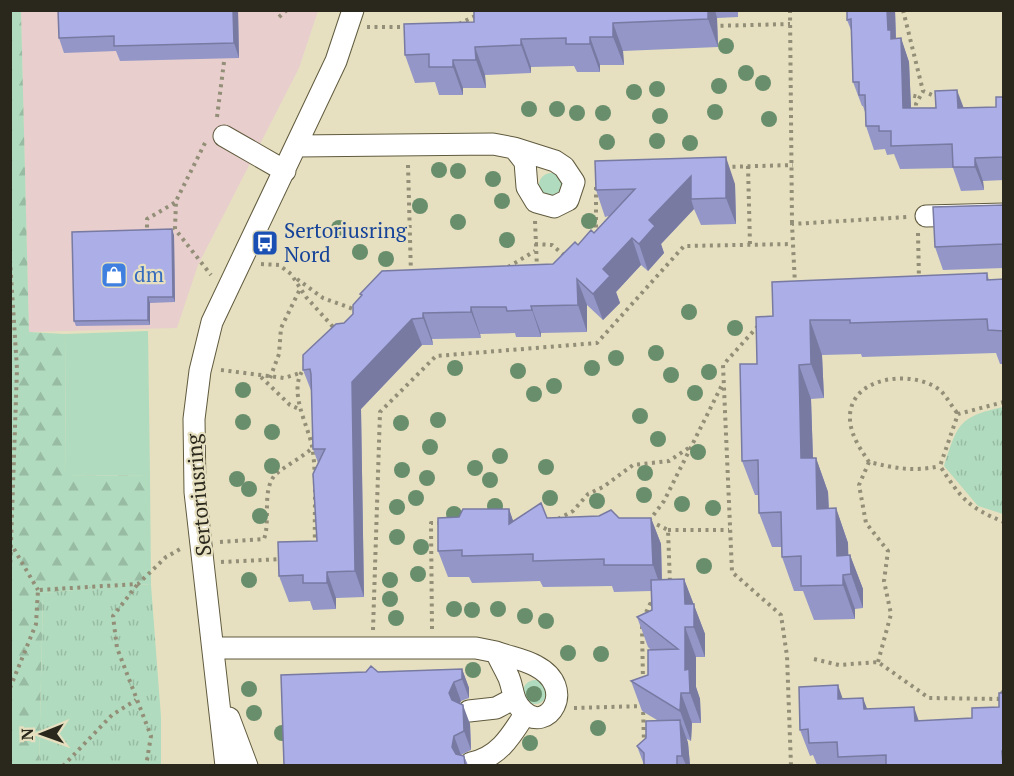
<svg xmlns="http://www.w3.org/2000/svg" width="1014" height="776" viewBox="0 0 1014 776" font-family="'PT Serif',serif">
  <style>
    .commercial { fill: #e8cecd }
    .green { fill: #b1dbbe }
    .forest { fill: url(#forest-firs) }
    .park { fill: url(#park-tufts) }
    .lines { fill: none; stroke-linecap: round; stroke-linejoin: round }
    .minor-casing { stroke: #605a3e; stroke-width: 23 }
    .path { stroke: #928e77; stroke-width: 4; stroke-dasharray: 3 4.5; stroke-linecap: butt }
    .minor { stroke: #fff; stroke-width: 21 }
    .tree { fill: #688e6c }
    .wall { fill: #9396c7 }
    .shaded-wall { fill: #787aa2 }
    .building { fill: #abaee7; stroke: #787aa2; stroke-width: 1.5 }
    .labels { text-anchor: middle; stroke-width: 4.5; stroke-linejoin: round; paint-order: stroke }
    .transit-label { font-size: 21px; fill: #164399; stroke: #e6e0c0; text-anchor: start }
    .shop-label { font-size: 21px; fill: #366cbe; stroke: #e6e0c0; text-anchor: start }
    .street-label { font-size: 21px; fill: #2a281c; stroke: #e6e0c0 }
  </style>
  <defs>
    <pattern id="forest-firs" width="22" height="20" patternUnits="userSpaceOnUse" patternTransform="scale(1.5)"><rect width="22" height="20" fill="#b1dbbe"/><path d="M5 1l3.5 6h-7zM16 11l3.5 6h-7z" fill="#98bca3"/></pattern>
    <pattern id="park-tufts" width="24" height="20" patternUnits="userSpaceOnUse" patternTransform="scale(1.5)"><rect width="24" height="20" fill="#b1dbbe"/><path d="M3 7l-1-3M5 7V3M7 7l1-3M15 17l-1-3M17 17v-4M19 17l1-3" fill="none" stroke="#98bca3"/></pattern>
  </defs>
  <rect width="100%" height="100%" fill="#e6e0c0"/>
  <path class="commercial" d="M21,11H318L299,68L198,265L177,328L29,332Z"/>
  <path class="green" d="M539 185a12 12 0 1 1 24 0a12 12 0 1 1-24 0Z
    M148,331L150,475L66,476L65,334Z
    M523 692a12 12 0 1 1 24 0a12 12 0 1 1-24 0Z"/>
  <path class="forest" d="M10,11H21L29,332L65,334L66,476L150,475L151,585L138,584L43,593L39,766L10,765Z"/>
  <path class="park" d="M1003,407H1004L1003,514L978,506L944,466C958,424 958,417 1003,407Z
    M138,584L151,585L161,717V765H39L43,593Z"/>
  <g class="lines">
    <defs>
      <path id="minor" d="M224,136L285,171
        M297,146L493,144L514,148L525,162L527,187L536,202L554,207L568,200L574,182L564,167L555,161L514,148
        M926,216L1004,214
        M214,648H476L496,652C500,661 505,669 509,678C514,691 512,700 523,711C547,735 578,688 536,666C524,659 509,657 496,652
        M469,711L496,708L513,699
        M229,718L247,766
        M471,763C499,757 511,736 525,714
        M226,766L195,492L194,419L200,371L212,322L336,61L353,10"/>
    </defs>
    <use href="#minor" class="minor-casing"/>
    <path class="path" d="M790,10L792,224
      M903,10L923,91L939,98
      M279,17L287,10
      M459,24L477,15
      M713,26L790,24
      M367,27H407
      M906,94L919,97
      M916,113V104L923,91
      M217,117L224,62
      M205,143L176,201L175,229L211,275
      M408,165L411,275
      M748,166L750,245
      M725,167L793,165
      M596,187V233
      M535,221L537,268
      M918,233L919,280
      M147,235V219L176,202
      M535,244L552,245L565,256
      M10,260L17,369L10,572
      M261,264L279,265L291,274L306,297L334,328
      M508,267L535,251
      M297,279L323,298L356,310
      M795,285L792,224L907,217
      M758,326L723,365L732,572L781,615L787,656L791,766
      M306,366C286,388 307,422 312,446C317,473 314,515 315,544
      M221,370L284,378L300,373
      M261,377L290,405L299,409
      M270,378L279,354L281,328L300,289
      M1004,402L958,414L940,466C961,498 967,507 1004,522
      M869,462C861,450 851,436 850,420C847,376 914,368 941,391C947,397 952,407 958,414
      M558,519L573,511L588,494L603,487L633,465L669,461L690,447
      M649,521L664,501L722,385
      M650,526L656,524L668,530L670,584
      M668,530H729
      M220,542L264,539C271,520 261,489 276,474C287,465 301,458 311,449
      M14,549L38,590
      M221,562L283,559
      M137,585L113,616L117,648L151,736L146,766
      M643,619L650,604L656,602
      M642,626L643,682
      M432,629L431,523H441
      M373,630L380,412L436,356L597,343L684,246L792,244
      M814,659L839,665L878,662L929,698L998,699L1004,690
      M878,662L891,614L884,581L888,551L866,523L859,485L869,462C894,468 914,472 940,466
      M10,688L36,624L38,590L138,584L166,557L182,548
      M574,708L643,706L644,744
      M63,766L112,715L136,700"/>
    <use href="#minor" class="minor"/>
  </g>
  <g class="tree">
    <circle cx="726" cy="46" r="8"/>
    <circle cx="746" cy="73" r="8"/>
    <circle cx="763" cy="83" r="8"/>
    <circle cx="719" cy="86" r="8"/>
    <circle cx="657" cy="89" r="8"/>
    <circle cx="634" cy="92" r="8"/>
    <circle cx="529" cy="109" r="8"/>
    <circle cx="557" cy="109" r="8"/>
    <circle cx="715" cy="112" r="8"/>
    <circle cx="577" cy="113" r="8"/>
    <circle cx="603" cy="113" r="8"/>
    <circle cx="660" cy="116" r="8"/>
    <circle cx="769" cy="119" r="8"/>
    <circle cx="657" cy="141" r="8"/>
    <circle cx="607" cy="142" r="8"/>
    <circle cx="690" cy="143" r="8"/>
    <circle cx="439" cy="170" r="8"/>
    <circle cx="458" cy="171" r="8"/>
    <circle cx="493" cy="179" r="8"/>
    <circle cx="502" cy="201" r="8"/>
    <circle cx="420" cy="206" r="8"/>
    <circle cx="589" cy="221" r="8"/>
    <circle cx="458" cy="222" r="8"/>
    <circle cx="339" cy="228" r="8"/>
    <circle cx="507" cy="240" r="8"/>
    <circle cx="360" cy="252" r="8"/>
    <circle cx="386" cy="259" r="8"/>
    <circle cx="689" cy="312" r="8"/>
    <circle cx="735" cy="328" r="8"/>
    <circle cx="656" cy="353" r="8"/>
    <circle cx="616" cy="358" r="8"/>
    <circle cx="455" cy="368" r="8"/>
    <circle cx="592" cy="368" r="8"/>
    <circle cx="518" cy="371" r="8"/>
    <circle cx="709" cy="372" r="8"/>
    <circle cx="671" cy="375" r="8"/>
    <circle cx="554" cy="386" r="8"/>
    <circle cx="243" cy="390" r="8"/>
    <circle cx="695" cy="393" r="8"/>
    <circle cx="534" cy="394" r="8"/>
    <circle cx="640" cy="416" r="8"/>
    <circle cx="438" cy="420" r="8"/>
    <circle cx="243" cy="422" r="8"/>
    <circle cx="401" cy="423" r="8"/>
    <circle cx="272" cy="432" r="8"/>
    <circle cx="658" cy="439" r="8"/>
    <circle cx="430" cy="447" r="8"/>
    <circle cx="698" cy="452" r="8"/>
    <circle cx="500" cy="456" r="8"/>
    <circle cx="272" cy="466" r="8"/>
    <circle cx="546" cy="467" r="8"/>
    <circle cx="475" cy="468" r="8"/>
    <circle cx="402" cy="470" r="8"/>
    <circle cx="645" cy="473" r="8"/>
    <circle cx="427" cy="478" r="8"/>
    <circle cx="237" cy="479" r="8"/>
    <circle cx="490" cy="480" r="8"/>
    <circle cx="249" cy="489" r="8"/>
    <circle cx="644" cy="495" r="8"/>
    <circle cx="416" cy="498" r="8"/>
    <circle cx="550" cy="498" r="8"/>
    <circle cx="597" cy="501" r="8"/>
    <circle cx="682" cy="504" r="8"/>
    <circle cx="495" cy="506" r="8"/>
    <circle cx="397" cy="507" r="8"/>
    <circle cx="713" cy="508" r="8"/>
    <circle cx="454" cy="514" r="8"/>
    <circle cx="260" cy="516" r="8"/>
    <circle cx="397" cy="537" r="8"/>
    <circle cx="421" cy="547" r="8"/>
    <circle cx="704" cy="566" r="8"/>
    <circle cx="418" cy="574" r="8"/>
    <circle cx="249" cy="580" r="8"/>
    <circle cx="390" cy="580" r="8"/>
    <circle cx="390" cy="599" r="8"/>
    <circle cx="454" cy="609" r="8"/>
    <circle cx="498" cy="609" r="8"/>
    <circle cx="472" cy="610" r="8"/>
    <circle cx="525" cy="616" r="8"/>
    <circle cx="396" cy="618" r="8"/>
    <circle cx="546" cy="621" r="8"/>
    <circle cx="568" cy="653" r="8"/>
    <circle cx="601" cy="654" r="8"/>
    <circle cx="473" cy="670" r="8"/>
    <circle cx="249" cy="689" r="8"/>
    <circle cx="534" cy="694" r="8"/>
    <circle cx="254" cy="713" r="8"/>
    <circle cx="598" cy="728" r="8"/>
    <circle cx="282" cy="733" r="8"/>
    <circle cx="530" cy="743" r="8"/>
  </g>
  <path class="wall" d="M238,10L239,58L120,61L116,51L64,53L59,38Z
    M474,10H738V17L717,18L718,47L623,51L624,65H600V72H577L574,66L531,67V73L485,75L486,88H463V95H439L435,82L415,83L405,55L474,22Z
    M847,10H895L896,38H901L909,62L911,108L996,107L1004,97V180L983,181L984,190L961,191L953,168L900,169L894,154L887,155L885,149L874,150L866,126L865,112L863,106H862L853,82L851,30L847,20Z
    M735,184L736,224L701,225L694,209L661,244L664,253L648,271L641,265L616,292L620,303L603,320L587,305V332L541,333V337H516L515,333L480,334L481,338L432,339L433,345H422L361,409L364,597L336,598V609L313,610L310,601L289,602L279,576L317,541L318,463L313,449L312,393L303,370L353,314L361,296L360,294L553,264L594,233L609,216L605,217L596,190Z
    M1004,205V268L943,270L935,247Z
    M174,235L175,302L150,303V325L76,326L74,321Z
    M987,273L989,280L1004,279V364H1000L996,353L862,357L861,354L822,355L824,398L811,399L813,458H816L828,492L829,509L836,508L848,543V555H850L863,589V608L855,609V619L814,620L803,591H794L782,557L781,547H772L759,513V495H755L742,461L757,364L773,316Z
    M509,509L513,521L547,518H651L661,544L662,580L684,579L705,634V657H696V687L700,699L701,723H692L691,741L687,739L688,743L690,765H644L637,746L646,738L657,720L642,711L631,681L648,675L651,650L648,647L637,617L652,610L651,591L614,592L612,586L543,587L540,581L472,583L469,577H448L438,551L459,517Z
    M462,669L469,688V698L461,701L460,703L470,724L471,750L461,755L464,756L468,765H284L366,672Z
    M1004,693V765H817L813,755L810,756L800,730L843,699L867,709L919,721L972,718L999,707Z"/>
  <path class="shaded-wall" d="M233,10H238L239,58L234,43Z
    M708,10H715L717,18L718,47L708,19Z
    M887,10H895L896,44L900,62L888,30Z
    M613,23L623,51L624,65L613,37Z
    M590,37L600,65V72L590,44Z
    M901,38L909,62L912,131L903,108Z
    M521,39L531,67V73L521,45Z
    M475,47L485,75L486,88L476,60Z
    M453,60L463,88V95L453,67Z
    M957,90L966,114L958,108Z
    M726,157L735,184L736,224L726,198Z
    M975,158L983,181L984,190L975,167Z
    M691,176V199L694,209L661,244L664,253L648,271L639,244L649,220Z
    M172,229L174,235L175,302L173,297Z
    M632,238L641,265L616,292L620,303L603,320L593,294L603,269Z
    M577,279L587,305V332L578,305Z
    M148,297L150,303V325L148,320Z
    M531,306L541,333V337L532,310Z
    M471,307L480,334L481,338L471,312Z
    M423,313L432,339L433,345L423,318Z
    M412,319L422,345L361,409L364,597L355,571L352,382Z
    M810,320L822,355L824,398L811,364Z
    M799,365L811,399L814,492L801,458Z
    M816,458L828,492L830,543L817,509Z
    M836,508L848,543L849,574L837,556Z
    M509,509L518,535L509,524Z
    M651,518L661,544L662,591L653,565Z
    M850,555L863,589V608L851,574Z
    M327,572L336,598V609L327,583Z
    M843,575L855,609V619L843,585Z
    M684,579L705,634V657L685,604Z
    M685,627L696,657V687L700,699L701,723L690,693L685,670Z
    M462,669L469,688V698L462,679Z
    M454,682L461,701L456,712L449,693Z
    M838,685L847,711L838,699Z
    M681,693L692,723L691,741L680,711Z
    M863,698L873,724L864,709Z
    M463,705L470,724L471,750L464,731Z
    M914,707L923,733L915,721Z
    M680,720L688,743L690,765H686L682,756Z
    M454,736L461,755L459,765L452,747Z"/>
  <path class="building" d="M58,10H233L234,43L114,46V36L59,38Z
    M474,10H708V19L613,23V37H590V44H566V38L521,39V45L475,47L476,60H453V67H429V54L405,55L404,24L474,22Z
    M847,10H887L888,30H891V39L901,38L903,108H936L935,91L957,90L958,108L996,107V97H1004V157L975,158V167H953L952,144L891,146V131H879V126H866L865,95H859V82H853L851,19L847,20Z
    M726,157V198L691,199V176L649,220L655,226L639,244L632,238L603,269L610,276L593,294L577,279L578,305L531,306L532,310L507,311L506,307H471V312L423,313V318L412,319L352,382L355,571L327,572V583H303V575L279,576L278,542L317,541L313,474L325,449H313L311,374L310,369L303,370V355L336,324L344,323L353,314V305L362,295L360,294L382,271L553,264L575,242L578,245L591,230L594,233L635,189L596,190L595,161Z
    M1004,205V244L935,247L933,207Z
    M172,229L173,297H148V320L74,321L72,232Z
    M987,273V280L1004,279V331L988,330L987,319L850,323V320H810L811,364L799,365L801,458H816L817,509L836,508L837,556L850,555L851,574L843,575V585L801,586V556L782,557L781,512L759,513L758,460L742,461L740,364H757L756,317L773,316L772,282Z
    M541,503L547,518L599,516L611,510L619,518H651L653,565H604V559L533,561V554L462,556V550L438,551V518L459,517L463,509H509V524Z
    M684,579L685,604H694V627H685V670L689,669L690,693H681L680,711L631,681L648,675V650L678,649L637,617L652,610L651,580Z
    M371,666L378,672L462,669V679L454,682L449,693L452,700L463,705L464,731L454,736L452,747L456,754L464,756L465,765H284L281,675L366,672Z
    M838,685V699L863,698L864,709L914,707L915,721L972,718V708L999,707V693H1004V750L1002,751L1003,765H886V755L838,757L837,742L809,743L808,729L800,730L799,687Z
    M680,720L682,756H677V765H644V753L637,746L646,738V721Z"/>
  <defs>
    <symbol id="bus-square" viewBox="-11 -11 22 22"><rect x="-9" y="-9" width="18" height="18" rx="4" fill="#1a4fb4" stroke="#e6e0c0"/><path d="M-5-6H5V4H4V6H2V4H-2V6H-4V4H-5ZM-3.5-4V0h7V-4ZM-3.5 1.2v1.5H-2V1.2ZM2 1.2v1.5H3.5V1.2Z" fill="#fff"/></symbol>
    <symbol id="shop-square" viewBox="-11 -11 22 22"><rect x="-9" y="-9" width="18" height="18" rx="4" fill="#3f7fe0" stroke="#e6e0c0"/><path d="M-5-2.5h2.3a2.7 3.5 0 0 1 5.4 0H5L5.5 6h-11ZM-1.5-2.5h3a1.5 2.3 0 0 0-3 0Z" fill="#fff"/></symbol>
  </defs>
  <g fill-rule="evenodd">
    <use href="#bus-square" x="250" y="228" width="30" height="30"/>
    <use href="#shop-square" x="99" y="260" width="30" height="30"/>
  </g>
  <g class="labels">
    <g class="transit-label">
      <text x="284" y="238">Sertoriusring<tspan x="284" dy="24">Nord</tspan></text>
    </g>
    <g class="shop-label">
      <text x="134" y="282">dm</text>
    </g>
    <g class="street-label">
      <text transform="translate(199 495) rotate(-95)" y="7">Sertoriusring</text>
    </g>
  </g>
  <rect width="1014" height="776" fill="none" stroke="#2a281c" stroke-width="24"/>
  <g transform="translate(42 734) rotate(269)" stroke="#e6e0c0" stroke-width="4.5" paint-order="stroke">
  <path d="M0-4.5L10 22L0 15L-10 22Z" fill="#2a281c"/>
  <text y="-9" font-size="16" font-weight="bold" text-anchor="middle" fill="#2a281c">N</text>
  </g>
</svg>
